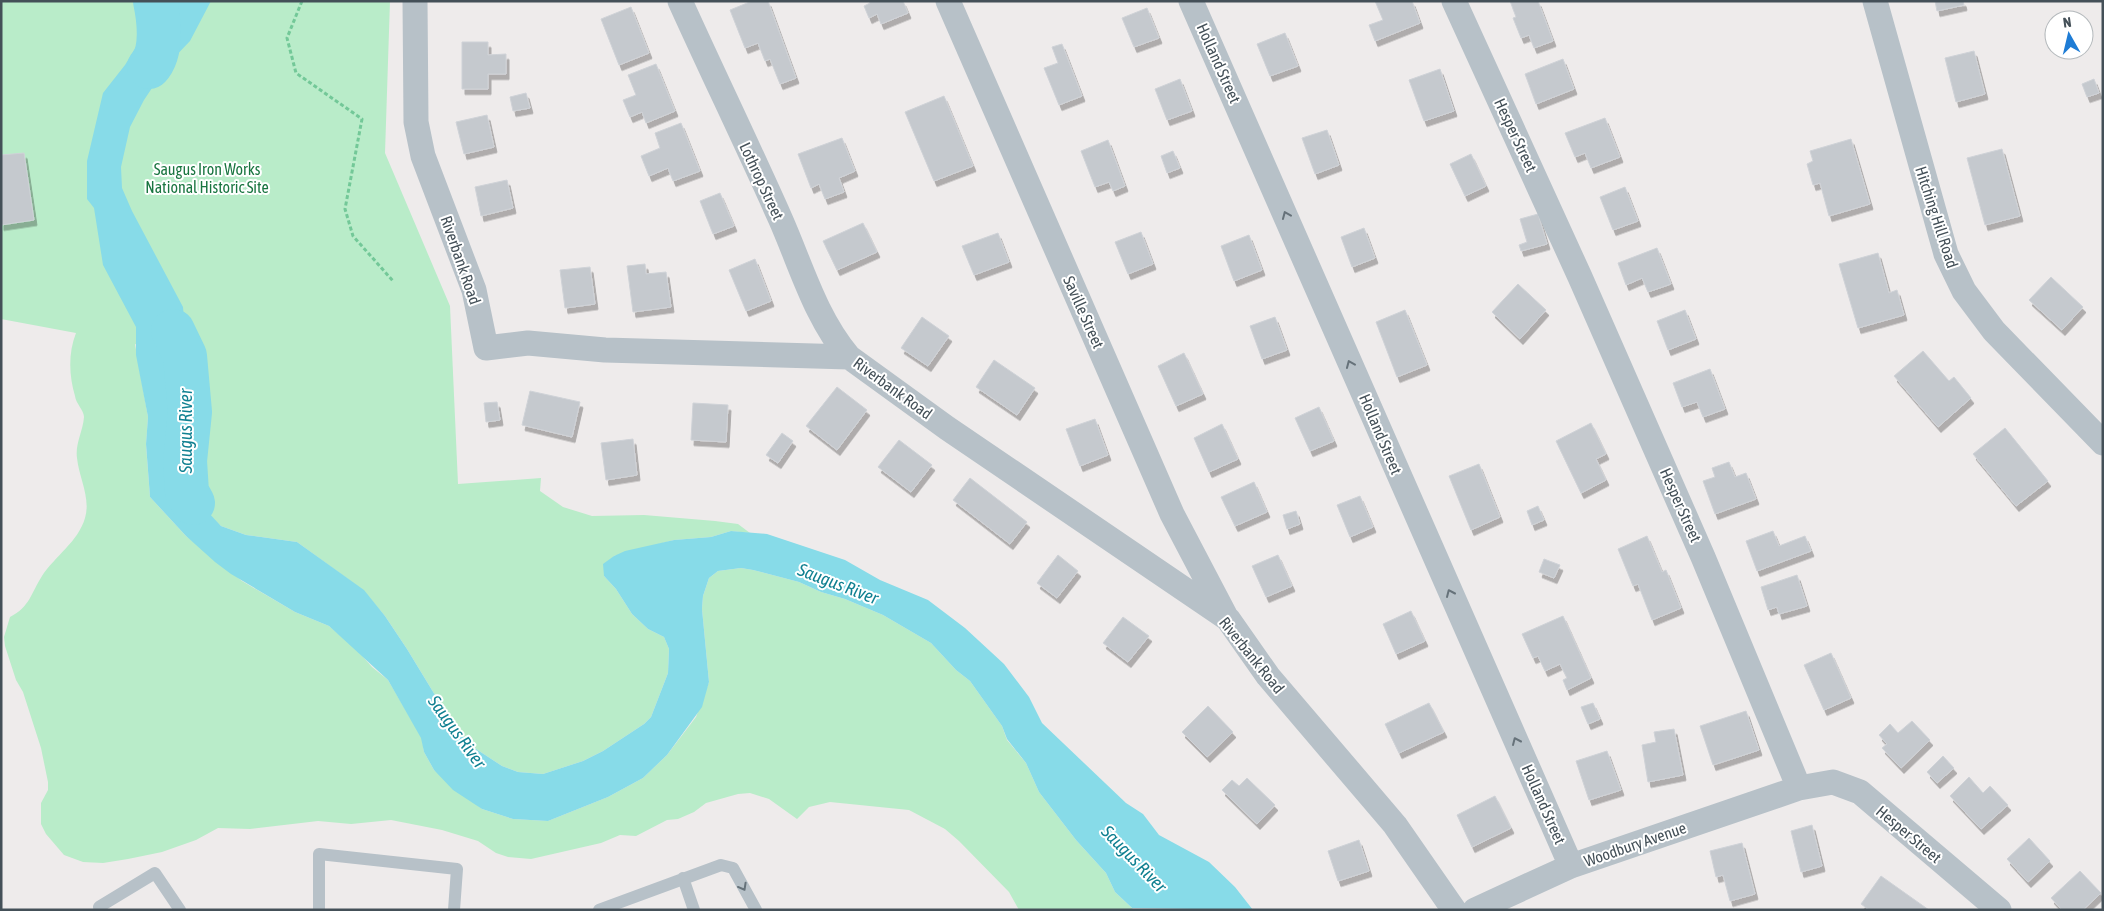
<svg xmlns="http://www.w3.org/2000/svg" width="2104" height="911" viewBox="0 0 2104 911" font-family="'Asap Condensed',sans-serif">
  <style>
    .green { fill: #b9ecc9 }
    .water { fill: #87dbe8 }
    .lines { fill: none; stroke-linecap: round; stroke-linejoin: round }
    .river { stroke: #87dbe8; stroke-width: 44 }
    .building { fill: #c5c9ce; stroke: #cfd2d7; filter: url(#shadow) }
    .path { stroke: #73c898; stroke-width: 3; stroke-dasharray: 4 2.5; stroke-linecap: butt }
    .service { stroke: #b7c1c8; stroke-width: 12 }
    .minor { stroke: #b7c1c8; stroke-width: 25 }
    .oneway { stroke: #66727a }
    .labels { text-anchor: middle; stroke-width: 4; stroke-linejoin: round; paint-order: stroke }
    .street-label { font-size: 16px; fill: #445058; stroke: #fff }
    .park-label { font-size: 16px; fill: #197540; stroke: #fff }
    .water-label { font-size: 18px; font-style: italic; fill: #108091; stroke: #fff }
  </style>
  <defs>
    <filter id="shadow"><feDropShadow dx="3" dy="5.5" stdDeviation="0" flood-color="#0004"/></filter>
  </defs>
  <rect width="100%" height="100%" fill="#eeebeb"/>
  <path class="green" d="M1,1H390L385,153L450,306L458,484L541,478L540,491L563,507L592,516L644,515L715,521L738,524L750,533L731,531L711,537L674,540L614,556L604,576L616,589L632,614L648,629L664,637L669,649L668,673L651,717L644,724L603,751L583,761L543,774L518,772L502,766L473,747L452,723L407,649L385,616L363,590L297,542L246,535L221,526L211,517L195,489L187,457L189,369L135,344L148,417L146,445L150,497L186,536L242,581L295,612L329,626L357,650L372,667L388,680L422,738L424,752L434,770L482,809L513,819L548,821L608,797L643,778L667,755L696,717L709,682L702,609L703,596L709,578L718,571L741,568L753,570L799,582L821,592L845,599L883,615L931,643L956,670L970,681L1002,726L1007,740L1026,763L1039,792L1076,840L1106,873L1115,892L1134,910H1019L1009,892L959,841L945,829L909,810L830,802L809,807L797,819L769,799L750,793L738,794L706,803L694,812L678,819L667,820L636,836L620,835L601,843L531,859L508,857L496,853L478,841L442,830L391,820L351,824L318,821L250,829L218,828L196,840L162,852L128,859L103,863L83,862L64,855L46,834L41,824V803L48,790V782L41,748L23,692L16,680L5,646L4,637L10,617C30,607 31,593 42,576C55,556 78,542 85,518C91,498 79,478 77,458C75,444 83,431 84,417C84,410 76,404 75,396C69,376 68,353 76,333L1,319Z"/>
  <path class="water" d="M160,1H211L190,41L168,64L144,100L130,127L121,167L122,188L132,211L183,307L186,341L189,354L187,457L195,489L206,510L221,526L246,535L297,542L364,590L385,616L407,649L452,723L473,747L502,766L518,772L543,774L583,761L603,751L644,724L651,717L668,673L669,649L664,637L648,629L632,614L616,589L604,576L603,564L614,556L625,551L674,540L711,537L731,531L767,534L845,560L880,580L928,600L965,628L1004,664L1029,697L1042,723L1126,803L1143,814L1159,835L1209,862L1235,887L1253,910L1132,908L1115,892L1106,873L1076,840L1039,792L1026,763L1007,739L1002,726L970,681L956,670L931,643L883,615L845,599L821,592L799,582L753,570L741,568L718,571L709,578L703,596L702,609L709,682L702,707L667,755L643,778L608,797L548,821L513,819L482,809L453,790L434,770L424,752L421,738L388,680L329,626L295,612L231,574L215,562L186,536L150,497L146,444L148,417L136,355V327L103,265L94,208L87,199V161L103,93L125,65L149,26Z"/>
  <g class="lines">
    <path class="river" d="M149,67C163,52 159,20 155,1
      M173,331L185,356L190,412L185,461L187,492L193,503"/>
  </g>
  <path class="building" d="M752,1H768L796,78L780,84L770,59L765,61L758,43L745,48L730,10Z
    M869,1H903L908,13L881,24L877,14L869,18L864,6L870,3Z
    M1375,1H1412L1420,23L1375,41L1369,25L1383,20Z
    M1510,1H1538L1553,41L1534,48L1529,35L1521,38L1513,18L1516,17Z
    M1935,1H1963L1964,5L1937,11Z
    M631,7L649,53L619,65L601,19Z
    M1147,8L1159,38L1134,47L1122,18Z
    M1285,33L1298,66L1270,76L1257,44Z
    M462,42H488V55L506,54V74H488V89H462Z
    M1062,44L1082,96L1059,105L1044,68L1058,63L1052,47Z
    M1974,51L1985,94L1956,102L1945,58Z
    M1563,59L1574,89L1536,104L1525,74Z
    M656,64L675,111L646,123L642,112L630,117L623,100L636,95L628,75Z
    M1440,69L1454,111L1424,121L1409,80Z
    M1180,79L1192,111L1167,120L1155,89Z
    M2094,79L2099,93L2087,97L2082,84Z
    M526,93L530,108L513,111L510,97Z
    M944,96L973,166L934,181L905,112Z
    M487,115L494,147L464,154L456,122Z
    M1605,118L1620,157L1591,168L1585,153L1575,157L1565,133Z
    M681,123L700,171L673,181L668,168L649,176L641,156L660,148L655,133Z
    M1327,130L1339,165L1315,174L1302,138Z
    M842,138L855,171L839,178L844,192L825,199L819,184L811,188L798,154Z
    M1851,139L1870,204L1829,216L1820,183L1813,185L1807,164L1813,161L1810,151Z
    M1108,140L1125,186L1113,191L1109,182L1095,187L1081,151Z
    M2002,149L2020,216L1985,225L1967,158Z
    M1173,151L1180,168L1167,173L1161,156Z
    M24,153L34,220L1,225V155Z
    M1471,154L1486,186L1465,196L1450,164Z
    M507,180L513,208L481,216L475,187Z
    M1625,187L1638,221L1613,230L1600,197Z
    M720,193L734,226L713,234L700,201Z
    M1538,214L1547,244L1521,251L1519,245L1527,242L1520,219Z
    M863,223L877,252L837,270L823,241Z
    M1364,228L1375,258L1352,267L1341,237Z
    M1141,232L1153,264L1128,274L1115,242Z
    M998,233L1009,262L974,275L962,246Z
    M1249,235L1262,270L1234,281L1221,246Z
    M1657,248L1671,284L1648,292L1642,278L1626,285L1618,263Z
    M1878,253L1889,293L1897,290L1904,315L1858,328L1839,264Z
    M755,259L771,301L746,311L729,270Z
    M645,264L646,274L666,272L671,307L633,312L627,266Z
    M590,267L595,304L565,308L560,270Z
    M2051,277L2083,307L2062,330L2029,300Z
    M1518,284L1546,310L1520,339L1492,312Z
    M1405,310L1427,365L1397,377L1376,322Z
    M1685,310L1696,339L1668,350L1657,321Z
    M922,317L949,336L928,366L901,348Z
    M1275,317L1287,350L1262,359L1250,326Z
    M1923,351L1949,381L1954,377L1971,398L1938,427L1894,376Z
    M1184,353L1203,394L1176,406L1158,366Z
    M994,360L1035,388L1017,415L976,387Z
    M1710,369L1725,409L1703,417L1697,402L1682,407L1673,383Z
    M837,387L867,410L837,450L806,426Z
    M530,391L580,402L572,437L522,425Z
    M497,402L500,420L486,422L484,403Z
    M693,403L728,405L726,442L691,440Z
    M1319,407L1334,441L1310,451L1295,418Z
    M1095,419L1108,455L1080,466L1066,429Z
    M1591,423L1606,454L1596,459L1606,480L1581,493L1556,441Z
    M1222,424L1238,459L1209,472L1194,438Z
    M2005,428L2048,481L2016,506L1973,454Z
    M782,433L793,441L778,463L766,455Z
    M633,439L637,475L606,480L601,443Z
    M899,440L932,465L911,492L878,467Z
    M1729,462L1735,477L1746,473L1756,499L1715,514L1703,481L1715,477L1712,468Z
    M1479,464L1500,517L1471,530L1449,476Z
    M970,478L1027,522L1010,544L953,500Z
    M1254,482L1267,512L1235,526L1221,497Z
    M1360,496L1373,527L1350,537L1337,505Z
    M1538,506L1544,520L1532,525L1527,511Z
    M1296,511L1300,524L1287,529L1283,515Z
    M1773,531L1779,546L1805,536L1811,551L1757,571L1746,541Z
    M1647,536L1662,572L1666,570L1681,608L1652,620L1638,584L1633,586L1618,549Z
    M1058,555L1078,571L1057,598L1037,583Z
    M1278,555L1292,586L1266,597L1252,566Z
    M1544,559L1560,565L1554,578L1539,572Z
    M1797,575L1807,606L1779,614L1777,607L1768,610L1761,587Z
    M1411,611L1425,641L1396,654L1383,624Z
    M1563,616L1591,678L1567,690L1563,680L1567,678L1560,664L1545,671L1538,656L1533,658L1522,634Z
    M1123,617L1149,636L1128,662L1103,643Z
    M1831,653L1851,698L1824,710L1804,665Z
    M1429,703L1444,732L1399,753L1385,724Z
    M1593,703L1600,719L1588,724L1581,707Z
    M1208,706L1233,732L1207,757L1182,732Z
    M1746,711L1759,750L1713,765L1700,726Z
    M1912,721L1930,740L1901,768L1882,748L1887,744L1879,735L1890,724L1898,733Z
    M1674,729L1683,775L1648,782L1642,745L1656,742L1654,732Z
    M1607,751L1621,790L1589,800L1576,761Z
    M1943,756L1954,768L1937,783L1927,772Z
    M1969,777L1983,793L1990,786L2008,805L1981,829L1950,796Z
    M1247,778L1275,805L1257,824L1222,790L1232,780L1239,786Z
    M1495,796L1511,828L1472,847L1457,815Z
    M1812,825L1822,866L1801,872L1791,831Z
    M2029,838L2050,861L2028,882L2007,859Z
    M1359,840L1369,871L1338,881L1328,851Z
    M1742,843L1755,894L1730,901L1723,875L1716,877L1710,851Z
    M2080,871L2101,893L2083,910H2062L2051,898Z
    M1881,876L1929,910H1869L1861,904Z"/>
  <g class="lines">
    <path class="path" d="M302,1L287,38L296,73L362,119L345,209L353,236L393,281"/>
    <path class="service" d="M683,878L694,910
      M101,910L99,907L155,873L180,910
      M319,910V854L457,869L454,910
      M599,910L721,865L733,868L756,910"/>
    <path class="minor" d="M415,1L416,122L423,156L474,290L486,348L528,343L605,350L849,357L947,428L1228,619L1268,676L1395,825L1454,910
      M680,1C713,74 748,146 780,218C801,265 815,317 849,357
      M948,1L1172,514L1225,615
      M1191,1L1571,866
      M1454,1L1580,277L1703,557L1799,788L1833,782L1860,792L1999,910
      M1875,1L1946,254L1964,291L1994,331L2103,443
      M1475,910L1571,866L1799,788"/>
  </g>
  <defs><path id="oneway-chevron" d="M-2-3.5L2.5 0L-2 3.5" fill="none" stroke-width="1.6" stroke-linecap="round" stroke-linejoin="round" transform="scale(1.25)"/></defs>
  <g class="oneway">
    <use href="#oneway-chevron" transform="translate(1286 215) rotate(-113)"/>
    <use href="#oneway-chevron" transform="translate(1350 364) rotate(-113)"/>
    <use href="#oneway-chevron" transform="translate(1450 593) rotate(-114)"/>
    <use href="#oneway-chevron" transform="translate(1516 741) rotate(-114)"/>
    <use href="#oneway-chevron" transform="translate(743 887) rotate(61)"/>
  </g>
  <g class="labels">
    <g class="street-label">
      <text transform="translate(1219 63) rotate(66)" y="6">Holland Street</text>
      <text transform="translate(1516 135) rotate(65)" y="6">Hesper Street</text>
      <text transform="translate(762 181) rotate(65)" y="6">Lothrop Street</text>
      <text transform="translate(1937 217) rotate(72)" y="6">Hitching Hill Road</text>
      <text transform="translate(461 260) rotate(71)" y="6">Riverbank Road</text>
      <text transform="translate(1084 312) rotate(66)" y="6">Saville Street</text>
      <text transform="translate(893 388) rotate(36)" y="6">Riverbank Road</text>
      <text transform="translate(1381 434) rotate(67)" y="6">Holland Street</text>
      <text transform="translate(1681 505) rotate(66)" y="6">Hesper Street</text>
      <text transform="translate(1252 655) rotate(51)" y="6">Riverbank Road</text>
      <text transform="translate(1544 804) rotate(66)" y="6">Holland Street</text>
      <text transform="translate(1909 834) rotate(40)" y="6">Hesper Street</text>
      <text transform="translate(1635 844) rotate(-19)" y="6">Woodbury Avenue</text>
    </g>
    <g class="park-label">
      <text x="207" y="175">Saugus Iron Works<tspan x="207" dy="18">National Historic Site</tspan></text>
    </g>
    <g class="water-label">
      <text transform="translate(186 431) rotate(-90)" y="6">Saugus River</text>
      <text transform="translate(838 584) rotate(21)" y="6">Saugus River</text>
      <text transform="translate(457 732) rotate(54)" y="6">Saugus River</text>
      <text transform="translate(1134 859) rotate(46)" y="6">Saugus River</text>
    </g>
  </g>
  <rect width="2104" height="911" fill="none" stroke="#445058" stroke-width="5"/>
  <g transform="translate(2069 35) rotate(352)"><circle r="24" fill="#ffffff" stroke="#b4b9bc"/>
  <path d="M0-4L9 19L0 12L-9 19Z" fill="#1e7cd5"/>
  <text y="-8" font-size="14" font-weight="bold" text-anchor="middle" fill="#445058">N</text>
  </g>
</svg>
